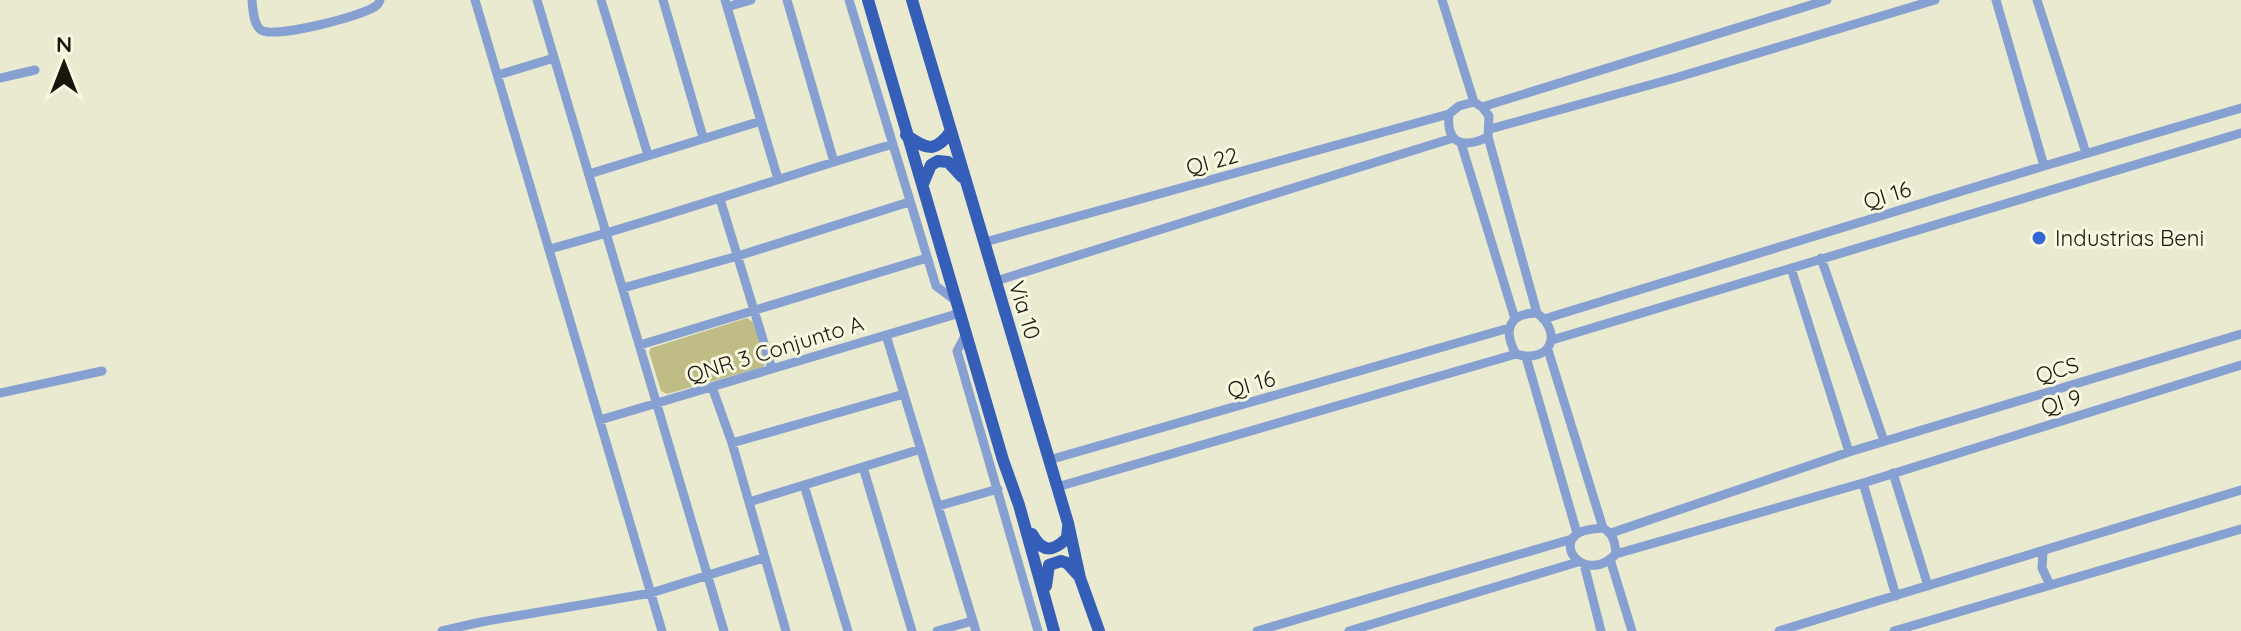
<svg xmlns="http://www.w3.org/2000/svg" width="2241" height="631" viewBox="0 0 2241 631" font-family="Quicksand,sans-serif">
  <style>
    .green { fill: #bfbc85 }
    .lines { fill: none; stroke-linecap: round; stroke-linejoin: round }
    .minor { stroke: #86a0d1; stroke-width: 9 }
    .major { stroke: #345eb7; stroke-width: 12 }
    .poi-dot { fill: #3367d6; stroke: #f8f7df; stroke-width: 3 }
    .labels { text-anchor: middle; stroke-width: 6; stroke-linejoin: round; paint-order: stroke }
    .street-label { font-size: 22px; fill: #17170e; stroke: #f8f7df }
    .poi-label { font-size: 22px; fill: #17170e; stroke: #f8f7df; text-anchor: start }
  </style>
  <rect width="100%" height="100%" fill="#eaead1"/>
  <path class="green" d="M747,318L753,322L766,362L763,367L667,394L661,391L649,352L651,348Z"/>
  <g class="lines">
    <path class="minor" d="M252,0C253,9 253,24 261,30C272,39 366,16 377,5C379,4 379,2 380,0
      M475,0L662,631
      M537,0L724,631
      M601,0L648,155
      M663,0L703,137
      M725,0L778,179
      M787,0L834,162
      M849,0L936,286L956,301
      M1442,0L1474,102L1482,107L1489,116L1488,137C1463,149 1446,144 1449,114L1459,106L1474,102
      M1996,0L2044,166
      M2037,0L2086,153
      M727,7L751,0
      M498,75L554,58
      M0,78L35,70
      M1482,107L1827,0
      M1490,129L1675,78L1935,0
      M1488,137L1537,313C1564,334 1550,364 1516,354C1503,331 1508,313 1537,313
      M1461,143L1515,319
      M589,174L761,121
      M720,199L772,369
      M985,242L1449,114
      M550,249C665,218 778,178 893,144
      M1821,258L1884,441
      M1791,268L1849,452
      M996,281L1453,138
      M623,288L738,256L909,202
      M1544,319L2044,166L2241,108
      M966,334L957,351L1038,631
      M886,335L976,631
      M1552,340L2241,133
      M640,345L927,258
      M1548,350L1603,528C1613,534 1615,541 1616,554C1588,583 1556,549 1577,534C1583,529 1595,529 1603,528
      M1526,357L1577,533
      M712,387L732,443L786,631
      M0,393L102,371
      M600,420L960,313
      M732,443L904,394
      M1049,460L1509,328
      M863,467L912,631
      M1893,473L1928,586
      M1863,483L1896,596
      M804,485L848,631
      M1057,487L1516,354
      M749,502L921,449
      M938,506L998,489
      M1611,533L1849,452L2241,334
      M2043,552L2042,568L2050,585
      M1616,554L1863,483L2241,365
      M1610,559L1632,631
      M1584,564L1601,631
      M442,631L481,622L651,593L763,558
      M937,631L972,621
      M1257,631L1572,539
      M1349,631L1578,562
      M1779,631L2241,490
      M1894,631L2241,529"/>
    <path class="major" d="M868,0L1003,460L1019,505L1054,631
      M912,0L1068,523L1080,578L1099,631
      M906,135C926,149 935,154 951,131
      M923,184L931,165L938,161L948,162L962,177
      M1032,534C1042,552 1052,553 1067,538L1068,527
      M1046,586L1049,565L1061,561L1067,563L1078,575"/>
  </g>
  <circle class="poi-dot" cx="2039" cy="238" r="8"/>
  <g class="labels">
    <g class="street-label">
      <text transform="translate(1212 161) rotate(-15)" y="8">QI 22</text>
      <text transform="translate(1887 195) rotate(-17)" y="8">QI 16</text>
      <text transform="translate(1025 310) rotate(73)" y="8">Via 10</text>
      <text transform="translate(775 349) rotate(-17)" y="8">QNR 3 Conjunto A</text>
      <text transform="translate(2057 370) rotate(-17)" y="8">QCS</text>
      <text transform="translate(1251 384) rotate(-16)" y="8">QI 16</text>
      <text transform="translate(2061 402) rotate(-17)" y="8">QI 9</text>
    </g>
    <g class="poi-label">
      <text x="2055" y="246">Industrias Beni</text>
    </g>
  </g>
  <g transform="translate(64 64)" stroke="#f8f7df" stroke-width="6" paint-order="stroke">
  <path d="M0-6L14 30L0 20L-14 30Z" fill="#17170e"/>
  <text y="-12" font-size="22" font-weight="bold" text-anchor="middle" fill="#17170e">N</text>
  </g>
</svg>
